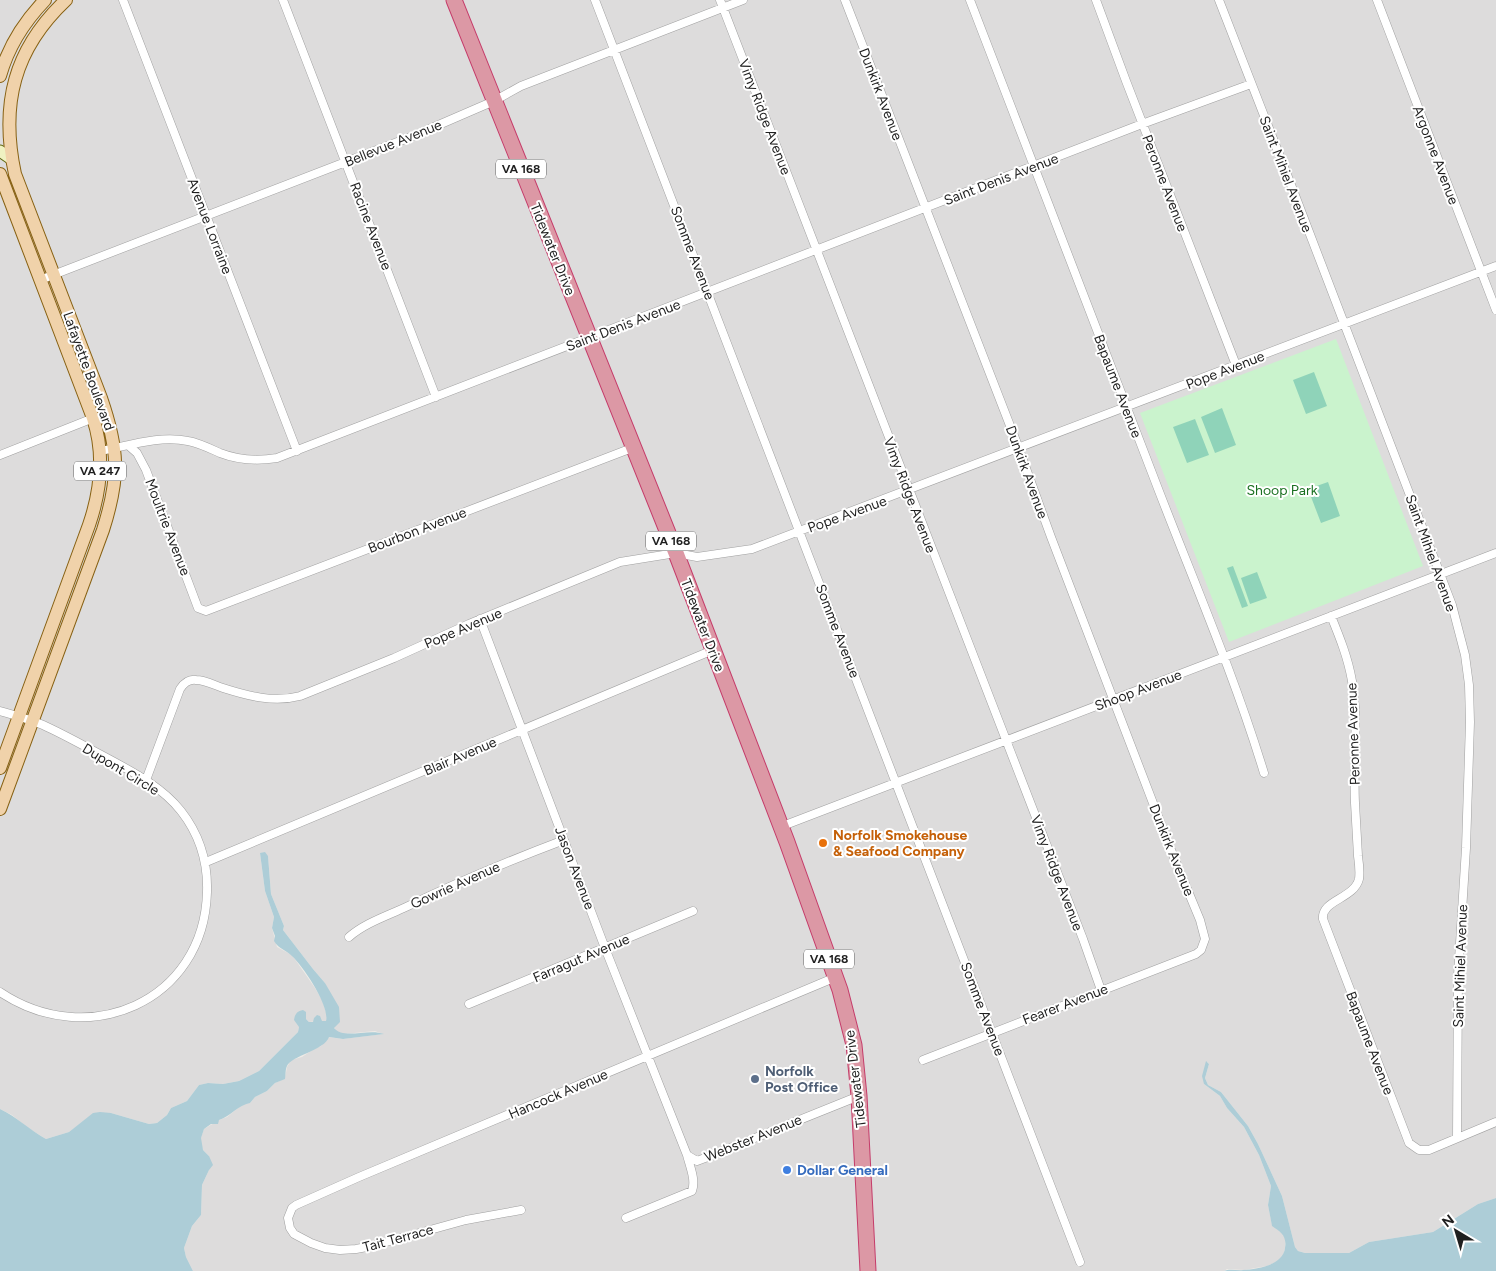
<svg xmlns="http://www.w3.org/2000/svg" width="1496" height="1271" viewBox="0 0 1496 1271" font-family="Figtree,sans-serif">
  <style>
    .residential { fill: #dddcdc }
    .park { fill: #caf3cd }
    .pitch { fill: #8fd3b9 }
    .water { fill: #adcdd7 }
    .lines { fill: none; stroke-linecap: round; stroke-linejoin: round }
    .street-casing { stroke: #a0a0a0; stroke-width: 9 }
    .secondary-casing { stroke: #606913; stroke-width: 13 }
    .primary-casing { stroke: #876113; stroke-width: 14 }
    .highway-casing { stroke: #c53c6a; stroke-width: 17 }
    .street { stroke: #fff; stroke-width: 8 }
    .secondary { stroke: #eff2c2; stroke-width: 11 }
    .primary { stroke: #f0d2aa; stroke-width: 12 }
    .highway { stroke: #dc98a5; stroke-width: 15 }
    .food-dot { fill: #e8710a; stroke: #fff; stroke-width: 2 }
    .service-dot { fill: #5c6f8a; stroke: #fff; stroke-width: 2 }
    .shop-dot { fill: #3f7fe0; stroke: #fff; stroke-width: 2 }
    .labels { text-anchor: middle; stroke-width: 4; stroke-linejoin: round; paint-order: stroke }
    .shield { fill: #fff; stroke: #626262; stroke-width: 1 }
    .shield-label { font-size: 12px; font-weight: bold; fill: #1f1f1f }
    .street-label { font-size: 14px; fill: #1f1f1f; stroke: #fff }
    .park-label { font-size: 14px; fill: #1a7021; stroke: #fff }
    .food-label { font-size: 14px; font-weight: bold; fill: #c56008; stroke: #fff; text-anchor: start }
    .service-label { font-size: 14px; font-weight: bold; fill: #4e5e75; stroke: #fff; text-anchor: start }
    .shop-label { font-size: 14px; font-weight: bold; fill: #366cbe; stroke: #fff; text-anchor: start }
  </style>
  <rect width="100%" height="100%" fill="#efece7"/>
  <path class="residential" d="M0,0H1496V1198L1478,1204L1433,1232L1369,1242L1349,1253H1305L1298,1251L1295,1247L1282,1196L1258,1144L1248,1126L1221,1092L1208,1085L1205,1078L1209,1064L1207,1062L1204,1084L1220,1096L1227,1108L1244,1127L1259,1155L1271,1186L1268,1205L1272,1225L1282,1233L1285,1238V1248L1283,1256L1276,1262L1267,1266L1244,1270L1227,1269L1224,1271H193L186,1257L184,1248L192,1226L201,1215L202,1185L209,1170V1156L203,1150L201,1145V1137L204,1129L219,1120L227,1117L243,1104L250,1103L255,1097L267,1091L275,1083L285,1078L287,1067L291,1060L302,1057L314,1049L321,1046L328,1037L343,1039L383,1034L375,1031L344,1034L335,1031L325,983L313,969L283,930L284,926L271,894L268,856L260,853L265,891L274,917L272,928L277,947L292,955L315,988L323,1002L327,1016L326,1021L309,1022L306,1019L299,1027L298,1032L259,1071L239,1081L223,1084L208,1083L199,1085L187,1101L171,1108L167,1115L157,1123L149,1124L111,1113L93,1114L69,1132L46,1139L28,1128L12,1115L0,1109Z"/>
  <path class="park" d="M1336,339L1423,566L1229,642L1140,413Z"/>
  <path class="pitch" d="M1314,372L1327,406L1306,414L1293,380Z
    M1222,408L1236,445L1215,453L1201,417Z
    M1195,419L1209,455L1187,463L1173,427Z
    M1328,482L1340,516L1321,523L1308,489Z
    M1233,566L1248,606L1242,608L1227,568Z
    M1257,572L1267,598L1250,604L1241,578Z"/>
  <path class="water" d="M265,852L268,856L271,894L284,926L283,930L313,969L325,983L339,1007L340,1022L334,1028C344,1040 368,1028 384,1034L343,1039L329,1037C325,1050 291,1056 287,1066C285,1070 286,1075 285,1079L275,1083L267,1091L255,1097L250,1103C238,1105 231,1116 219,1120L218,1124H211L204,1129L201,1138L203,1150L209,1156L213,1165L209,1170L202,1185L201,1215L192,1226L184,1248L186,1257L193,1271H0V1109C17,1117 30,1130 46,1139L69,1132L93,1113L100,1112L111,1113L149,1124L157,1123L167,1115L171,1108L187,1101L199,1085L208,1083L223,1084L239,1081L259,1071L298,1032L299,1027L294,1020C295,1014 297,1011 303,1010L306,1012V1019L309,1022H313L314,1018L317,1015L320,1016L322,1021H326C330,1006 303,966 292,956C286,950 279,949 274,941L275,936L272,928L274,917L265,891L260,853Z
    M1206,1061L1209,1064L1205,1078L1208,1085L1221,1092L1248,1126L1258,1144L1282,1196L1295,1247L1298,1251L1305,1253H1349L1369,1242L1433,1232L1478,1204L1496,1198V1271H1224C1230,1268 1237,1271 1243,1270C1258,1269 1283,1265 1285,1248C1287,1236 1281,1232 1272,1226L1268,1205L1271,1186L1259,1155L1244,1127L1227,1108L1220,1096L1204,1084L1202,1076Z"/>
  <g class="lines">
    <defs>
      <path id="street" d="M123,0L297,451
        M283,0L436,397
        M595,0L1080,1262
        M720,0L1083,939L1101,990
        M845,0L1016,441L1051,537L1171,850L1200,920L1205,939L1201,950L1196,954L923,1060
        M970,0C1031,158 1091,316 1152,473C1190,573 1233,671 1264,773
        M1096,0L1126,81L1236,365
        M1219,0L1293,190L1452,605L1465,655L1469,685L1470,722L1466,848L1458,975L1457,1138
        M1377,0L1496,310
        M40,280L413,136L494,101L521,86L743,0
        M129,446L137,453L146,470L198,608L206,611L632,448
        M100,451C128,446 159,435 188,441C199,443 209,448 220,453C238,460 258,461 277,458L1142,124L1251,84
        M0,455L96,417
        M1331,616C1340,638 1348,658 1352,681C1359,721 1353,762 1355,803C1356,820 1357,838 1358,856C1359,863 1360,872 1359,879C1354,899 1321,900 1323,919L1409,1143L1419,1150H1429L1496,1122
        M480,619L605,948L687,1155L697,1161L705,1158L859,1096
        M0,711C14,715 29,719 43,725C65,735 86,747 107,758C133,772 162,787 181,811C199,834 208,862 207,892C204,1002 88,1051 0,992
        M146,780L180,689C184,683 189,679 196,680C205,680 214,685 223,688C248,696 274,703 300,696L394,658L469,624L620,562L676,553L697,557L752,549L1496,266
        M780,827L1496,553
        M206,862L713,650
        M349,937C365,923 387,916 406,907C458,882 511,860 564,840
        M469,1004L693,911
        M521,1210L466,1220L372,1246L356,1249L340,1250L325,1248L311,1243L294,1234L290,1228L288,1218L292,1208L296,1205L359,1177L836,977
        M626,1218L692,1191C696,1180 690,1167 687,1155"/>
      <path id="secondary" d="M0,151L10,158"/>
      <path id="primary" d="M0,76C8,47 24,22 45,0
        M0,174L93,418C105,454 101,490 89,525L0,768
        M0,809L103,530C120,477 119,450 101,398L15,174C0,104 14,49 66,0"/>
      <path id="highway" d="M454,0L676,553L787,842L840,990L854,1045L859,1096L868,1271"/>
    </defs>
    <use href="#street" class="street-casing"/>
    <use href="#secondary" class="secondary-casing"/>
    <use href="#primary" class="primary-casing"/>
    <use href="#highway" class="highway-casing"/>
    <use href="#street" class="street"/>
    <use href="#secondary" class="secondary"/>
    <use href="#primary" class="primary"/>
    <use href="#highway" class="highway"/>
  </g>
  <circle class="food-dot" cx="823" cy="843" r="5"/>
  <circle class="service-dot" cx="755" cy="1079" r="5"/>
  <circle class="shop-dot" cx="787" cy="1170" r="5"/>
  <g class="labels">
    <g class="shield">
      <rect x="496" y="159.5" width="50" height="19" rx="4"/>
      <rect x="74" y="461.5" width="52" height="19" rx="4"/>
      <rect x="646" y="531.5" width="50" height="19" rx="4"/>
      <rect x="804" y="949.5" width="50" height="19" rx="4"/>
    </g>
    <g class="shield-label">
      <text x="521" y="173">VA 168</text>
      <text x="100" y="475">VA 247</text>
      <text x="671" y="545">VA 168</text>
      <text x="829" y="963">VA 168</text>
    </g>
    <g class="street-label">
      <text transform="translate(881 94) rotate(69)" y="5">Dunkirk Avenue</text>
      <text transform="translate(765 117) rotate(69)" y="5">Vimy Ridge Avenue</text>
      <text transform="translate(393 143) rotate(-22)" y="5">Bellevue Avenue</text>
      <text transform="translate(1436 155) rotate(69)" y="5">Argonne Avenue</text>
      <text transform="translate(1286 174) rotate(69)" y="5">Saint Mihiel Avenue</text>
      <text transform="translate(1001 179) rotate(-21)" y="5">Saint Denis Avenue</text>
      <text transform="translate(1165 183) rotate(69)" y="5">Peronne Avenue</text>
      <text transform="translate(210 226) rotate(69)" y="5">Avenue Lorraine</text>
      <text transform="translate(371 226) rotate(69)" y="5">Racine Avenue</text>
      <text transform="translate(553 249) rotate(68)" y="5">Tidewater Drive</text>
      <text transform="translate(693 253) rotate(69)" y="5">Somme Avenue</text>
      <text transform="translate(623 325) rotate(-21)" y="5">Saint Denis Avenue</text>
      <text transform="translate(1225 370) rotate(-21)" y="5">Pope Avenue</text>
      <text transform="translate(89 371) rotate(70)" y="5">Lafayette Boulevard</text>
      <text transform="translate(1118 386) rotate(69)" y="5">Bapaume Avenue</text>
      <text transform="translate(1027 472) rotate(70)" y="5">Dunkirk Avenue</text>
      <text transform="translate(910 495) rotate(69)" y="5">Vimy Ridge Avenue</text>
      <text transform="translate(847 514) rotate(-20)" y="5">Pope Avenue</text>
      <text transform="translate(168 527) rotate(69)" y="5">Moultrie Avenue</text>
      <text transform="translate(417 530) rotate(-21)" y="5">Bourbon Avenue</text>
      <text transform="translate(1431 553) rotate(70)" y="5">Saint Mihiel Avenue</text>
      <text transform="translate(703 625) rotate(69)" y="5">Tidewater Drive</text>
      <text transform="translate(463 628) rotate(-23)" y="5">Pope Avenue</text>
      <text transform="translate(838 631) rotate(69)" y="5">Somme Avenue</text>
      <text transform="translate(1138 690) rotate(-21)" y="5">Shoop Avenue</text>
      <text transform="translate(1353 734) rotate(-92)" y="5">Peronne Avenue</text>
      <text transform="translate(460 756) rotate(-23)" y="5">Blair Avenue</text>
      <text transform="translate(121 769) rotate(31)" y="5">Dupont Circle</text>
      <text transform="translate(1172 850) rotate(68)" y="5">Dunkirk Avenue</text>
      <text transform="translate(575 868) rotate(69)" y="5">Jason Avenue</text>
      <text transform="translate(1057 873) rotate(69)" y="5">Vimy Ridge Avenue</text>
      <text transform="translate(455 885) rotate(-24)" y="5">Gowrie Avenue</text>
      <text transform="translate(581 958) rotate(-23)" y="5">Farragut Avenue</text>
      <text transform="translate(1460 966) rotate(-88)" y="5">Saint Mihiel Avenue</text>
      <text transform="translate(1065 1004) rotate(-21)" y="5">Fearer Avenue</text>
      <text transform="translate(983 1009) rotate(69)" y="5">Somme Avenue</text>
      <text transform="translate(1370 1043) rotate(69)" y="5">Bapaume Avenue</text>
      <text transform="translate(855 1079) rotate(-97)" y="5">Tidewater Drive</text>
      <text transform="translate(558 1094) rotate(-23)" y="5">Hancock Avenue</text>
      <text transform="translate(753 1138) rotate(-22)" y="5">Webster Avenue</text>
      <text transform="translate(398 1238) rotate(-15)" y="5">Tait Terrace</text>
    </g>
    <g class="park-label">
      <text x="1282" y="495">Shoop Park</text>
    </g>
    <g class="food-label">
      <text x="833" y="840">Norfolk Smokehouse<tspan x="833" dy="16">&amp; Seafood Company</tspan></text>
    </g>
    <g class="service-label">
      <text x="765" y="1076">Norfolk<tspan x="765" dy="16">Post Office</tspan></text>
    </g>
    <g class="shop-label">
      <text x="797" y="1175">Dollar General</text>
    </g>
  </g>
  <g transform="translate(1456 1231) rotate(322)" stroke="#ffffff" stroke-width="4" paint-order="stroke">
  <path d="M0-4L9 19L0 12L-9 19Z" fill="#1f1f1f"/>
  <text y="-8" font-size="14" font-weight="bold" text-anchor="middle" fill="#1f1f1f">N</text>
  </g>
</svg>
